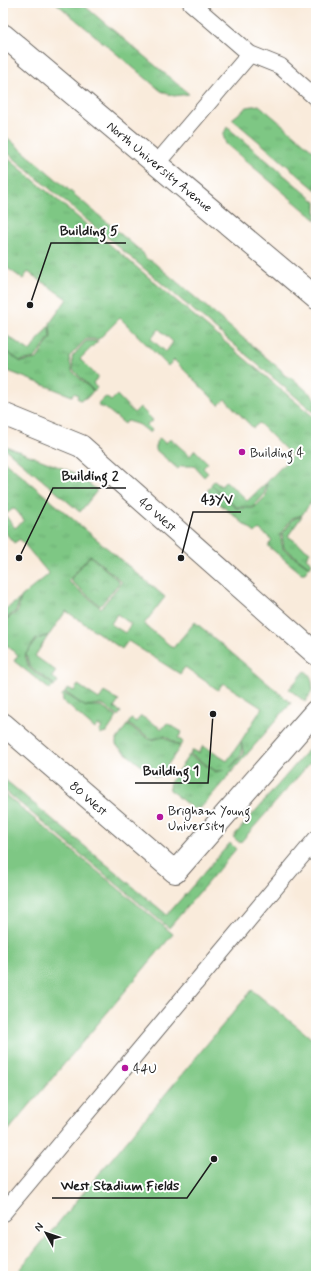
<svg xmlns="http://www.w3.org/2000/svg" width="319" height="1279" viewBox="0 0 319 1279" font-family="Mynerve,sans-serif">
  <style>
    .grass { fill: url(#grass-tufts); stroke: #4d7250; fill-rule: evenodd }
    .park { fill: url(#park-crowns); stroke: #4d7250 }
    .garden { fill: #7ec784; stroke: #4d7250 }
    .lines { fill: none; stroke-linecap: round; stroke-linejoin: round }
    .lane-casing { stroke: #69645f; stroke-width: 18 }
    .street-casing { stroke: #69645f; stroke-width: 24 }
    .highway-casing { stroke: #69645f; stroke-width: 24 }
    .lane { stroke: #fff; stroke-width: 16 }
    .street { stroke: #fff; stroke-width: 22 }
    .highway { stroke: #fff; stroke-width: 22 }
    .poi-dot { fill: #b5179e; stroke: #fff; stroke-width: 1.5 }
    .labels { text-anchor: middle; stroke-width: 4; stroke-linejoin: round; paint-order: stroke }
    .street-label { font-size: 13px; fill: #1c1c1c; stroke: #fff }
    .poi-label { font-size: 13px; fill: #1c1c1c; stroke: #fff; text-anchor: start }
    .leader { fill: none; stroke: #1c1c1c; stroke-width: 1.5 }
    .callout-dot { fill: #1c1c1c; stroke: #fff; stroke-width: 1.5 }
    .callout-label { font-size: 14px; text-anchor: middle; font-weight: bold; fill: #1c1c1c; stroke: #fff; stroke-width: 4; stroke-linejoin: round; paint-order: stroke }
  </style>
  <defs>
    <pattern id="grass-tufts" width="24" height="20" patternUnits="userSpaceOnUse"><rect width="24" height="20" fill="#7ec784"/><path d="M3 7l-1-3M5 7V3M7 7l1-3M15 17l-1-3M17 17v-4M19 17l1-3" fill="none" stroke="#6caa71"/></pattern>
    <pattern id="park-crowns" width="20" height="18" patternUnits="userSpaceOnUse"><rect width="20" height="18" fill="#7ec784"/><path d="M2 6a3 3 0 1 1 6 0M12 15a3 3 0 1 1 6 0" fill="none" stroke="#6caa71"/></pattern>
  </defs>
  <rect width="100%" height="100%" fill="#fff"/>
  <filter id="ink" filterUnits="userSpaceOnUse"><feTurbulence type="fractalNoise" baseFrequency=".025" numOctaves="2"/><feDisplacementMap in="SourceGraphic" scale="8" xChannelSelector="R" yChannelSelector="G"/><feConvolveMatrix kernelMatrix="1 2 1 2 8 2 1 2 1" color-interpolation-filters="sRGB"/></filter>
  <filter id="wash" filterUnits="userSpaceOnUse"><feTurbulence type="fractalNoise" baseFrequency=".012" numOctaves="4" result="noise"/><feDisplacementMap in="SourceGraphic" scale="16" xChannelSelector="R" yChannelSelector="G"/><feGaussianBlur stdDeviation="0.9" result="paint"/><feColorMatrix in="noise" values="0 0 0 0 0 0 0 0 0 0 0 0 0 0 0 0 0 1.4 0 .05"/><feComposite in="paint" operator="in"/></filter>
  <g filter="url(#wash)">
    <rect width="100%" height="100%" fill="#f9ebdb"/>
    <path class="grass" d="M56,3H81L189,94L174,96L161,91Z
      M259,105L316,153V190L232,119L247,107Z
      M227,127L316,202V220L226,144L223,135Z
      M3,134L143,253C145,258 147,260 152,261L281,370C283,375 286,377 292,378L316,399V414L3,149Z
      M3,154L316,419V495L302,515L292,518L280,535L283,549L309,567L305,573H301L268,546L272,540L259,529L255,533L209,495L208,490L211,485L236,508H254L266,496L267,482L292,456L259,423L253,428L225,399L219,405L174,360L168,366L120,318L99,339H86L69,357L72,371L93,391L88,397L80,400L77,398L78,395L74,393L72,396L3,369V350L21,362L37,359L51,337L50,323L67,299L28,272L23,279L3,265ZM159,329L173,342L166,352L151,339Z
      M49,325L50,337L35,358L20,361L3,349V339L6,335L30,351Z
      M86,341H98L80,359L98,377L93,383L97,388L94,391L73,370L72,357Z
      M117,395L134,413L140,407L153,420L147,425L152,430L150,433L140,425L127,421L125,424L105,408L98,406L99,402L106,397L111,401Z
      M160,438L165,443L171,439L190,456L195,450L208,463L203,468L208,473L204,477L194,466H181L178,469L156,450V442Z
      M3,445L72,472L96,489V492L80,512L3,447Z
      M3,460L165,597L144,624L173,648L195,622L291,703L199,810L196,807L194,810L170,790L169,784L189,755L216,772L224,770L216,771L190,754L193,750L199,753L203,746L227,761L241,741L242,754L230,768L244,754L241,741L262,708L223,683L218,690L185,667L180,674L128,641L122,649L66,611L49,635L36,639L25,655L29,668L55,686L49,689L14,661L18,655L5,644L3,646V622L18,611L21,597L49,574L20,539L14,543L3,530ZM14,508L24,520L15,528L5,515ZM90,555L122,582L101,608L68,581ZM117,614L131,624L125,633L111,624Z
      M214,481L221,486L226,481L247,501L266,483L264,495L253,507H236L211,484Z
      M302,516L288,536L310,552L306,558L312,563L310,567L284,548L282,535L293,519Z
      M20,599L16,611L3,621V611Z
      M48,636L35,656L56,671L52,677L58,681L55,685L30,667L26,654L37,639Z
      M305,671C312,674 314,686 311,693C309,696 307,699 305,702L289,689Z
      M78,685L99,699L104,692L119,701L114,708L121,712L118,716L101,704L86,706H100L117,717L106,733L102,734L99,732L102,728L98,725L95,729L63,701L62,695L64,693L86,707L65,692L68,688L74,691Z
      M141,716L162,729L167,723L182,732L178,738L183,742L180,746L165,736L152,739L128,724L131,719L136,722Z
      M127,725L151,740L164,737L180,747L160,776L155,777L116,745V741Z
      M316,741V756L240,843L233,837Z
      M3,778L167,915L230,843L236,849L169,928L3,789Z"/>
    <path class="park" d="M90,556L120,582L100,606L70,580Z"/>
    <path class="garden" d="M3,793L173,934L3,1137Z
      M252,990L316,1042V1276H14Z"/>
  </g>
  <g filter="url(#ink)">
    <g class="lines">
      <defs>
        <path id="lane" d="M191,3L250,54L280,66L316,98
          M157,163L250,54
          M3,1213L316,839"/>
        <path id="street" d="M3,414L81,446L316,654
          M3,724L175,872L316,711"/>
        <path id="highway" d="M3,35L316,298"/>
      </defs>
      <use href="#lane" class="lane-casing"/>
      <use href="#street" class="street-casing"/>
      <use href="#highway" class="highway-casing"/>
      <use href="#lane" class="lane"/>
      <use href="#street" class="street"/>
      <use href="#highway" class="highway"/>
    </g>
  </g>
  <g class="poi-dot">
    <circle cx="242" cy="452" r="4"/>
    <circle cx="160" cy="817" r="4"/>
    <circle cx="125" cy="1068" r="4"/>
  </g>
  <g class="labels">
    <g class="street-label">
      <text transform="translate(160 166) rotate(40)" y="5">North University Avenue</text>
      <text transform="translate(158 514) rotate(41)" y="5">40 West</text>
      <text transform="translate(89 798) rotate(41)" y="5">80 West</text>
    </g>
    <g class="poi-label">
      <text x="250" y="457">Building 4</text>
      <text x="168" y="815">Brigham Young<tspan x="168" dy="15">University</tspan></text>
      <text x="133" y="1073">44U</text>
    </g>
  </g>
  <path class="leader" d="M30 305L51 243H126M19 558L53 488H126M181 558L193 512H241M213 714L208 783H135M214 1159L187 1198H52"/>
  <g class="callout-dot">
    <circle cx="30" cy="305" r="4"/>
    <circle cx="19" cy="558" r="4"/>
    <circle cx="181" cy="558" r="4"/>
    <circle cx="213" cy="714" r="4"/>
    <circle cx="214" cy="1159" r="4"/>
  </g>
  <g class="callout-label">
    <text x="89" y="235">Building 5</text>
    <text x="90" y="480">Building 2</text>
    <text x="217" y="504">43YV</text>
    <text x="171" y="775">Building 1</text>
    <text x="120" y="1190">West Stadium Fields</text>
  </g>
  <rect width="319" height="1279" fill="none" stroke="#fff" stroke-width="16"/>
  <g transform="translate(46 1233) rotate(310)" stroke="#ffffff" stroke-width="3" paint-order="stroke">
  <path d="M0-3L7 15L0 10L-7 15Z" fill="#1c1c1c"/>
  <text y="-6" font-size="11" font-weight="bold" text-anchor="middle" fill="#1c1c1c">N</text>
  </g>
</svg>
